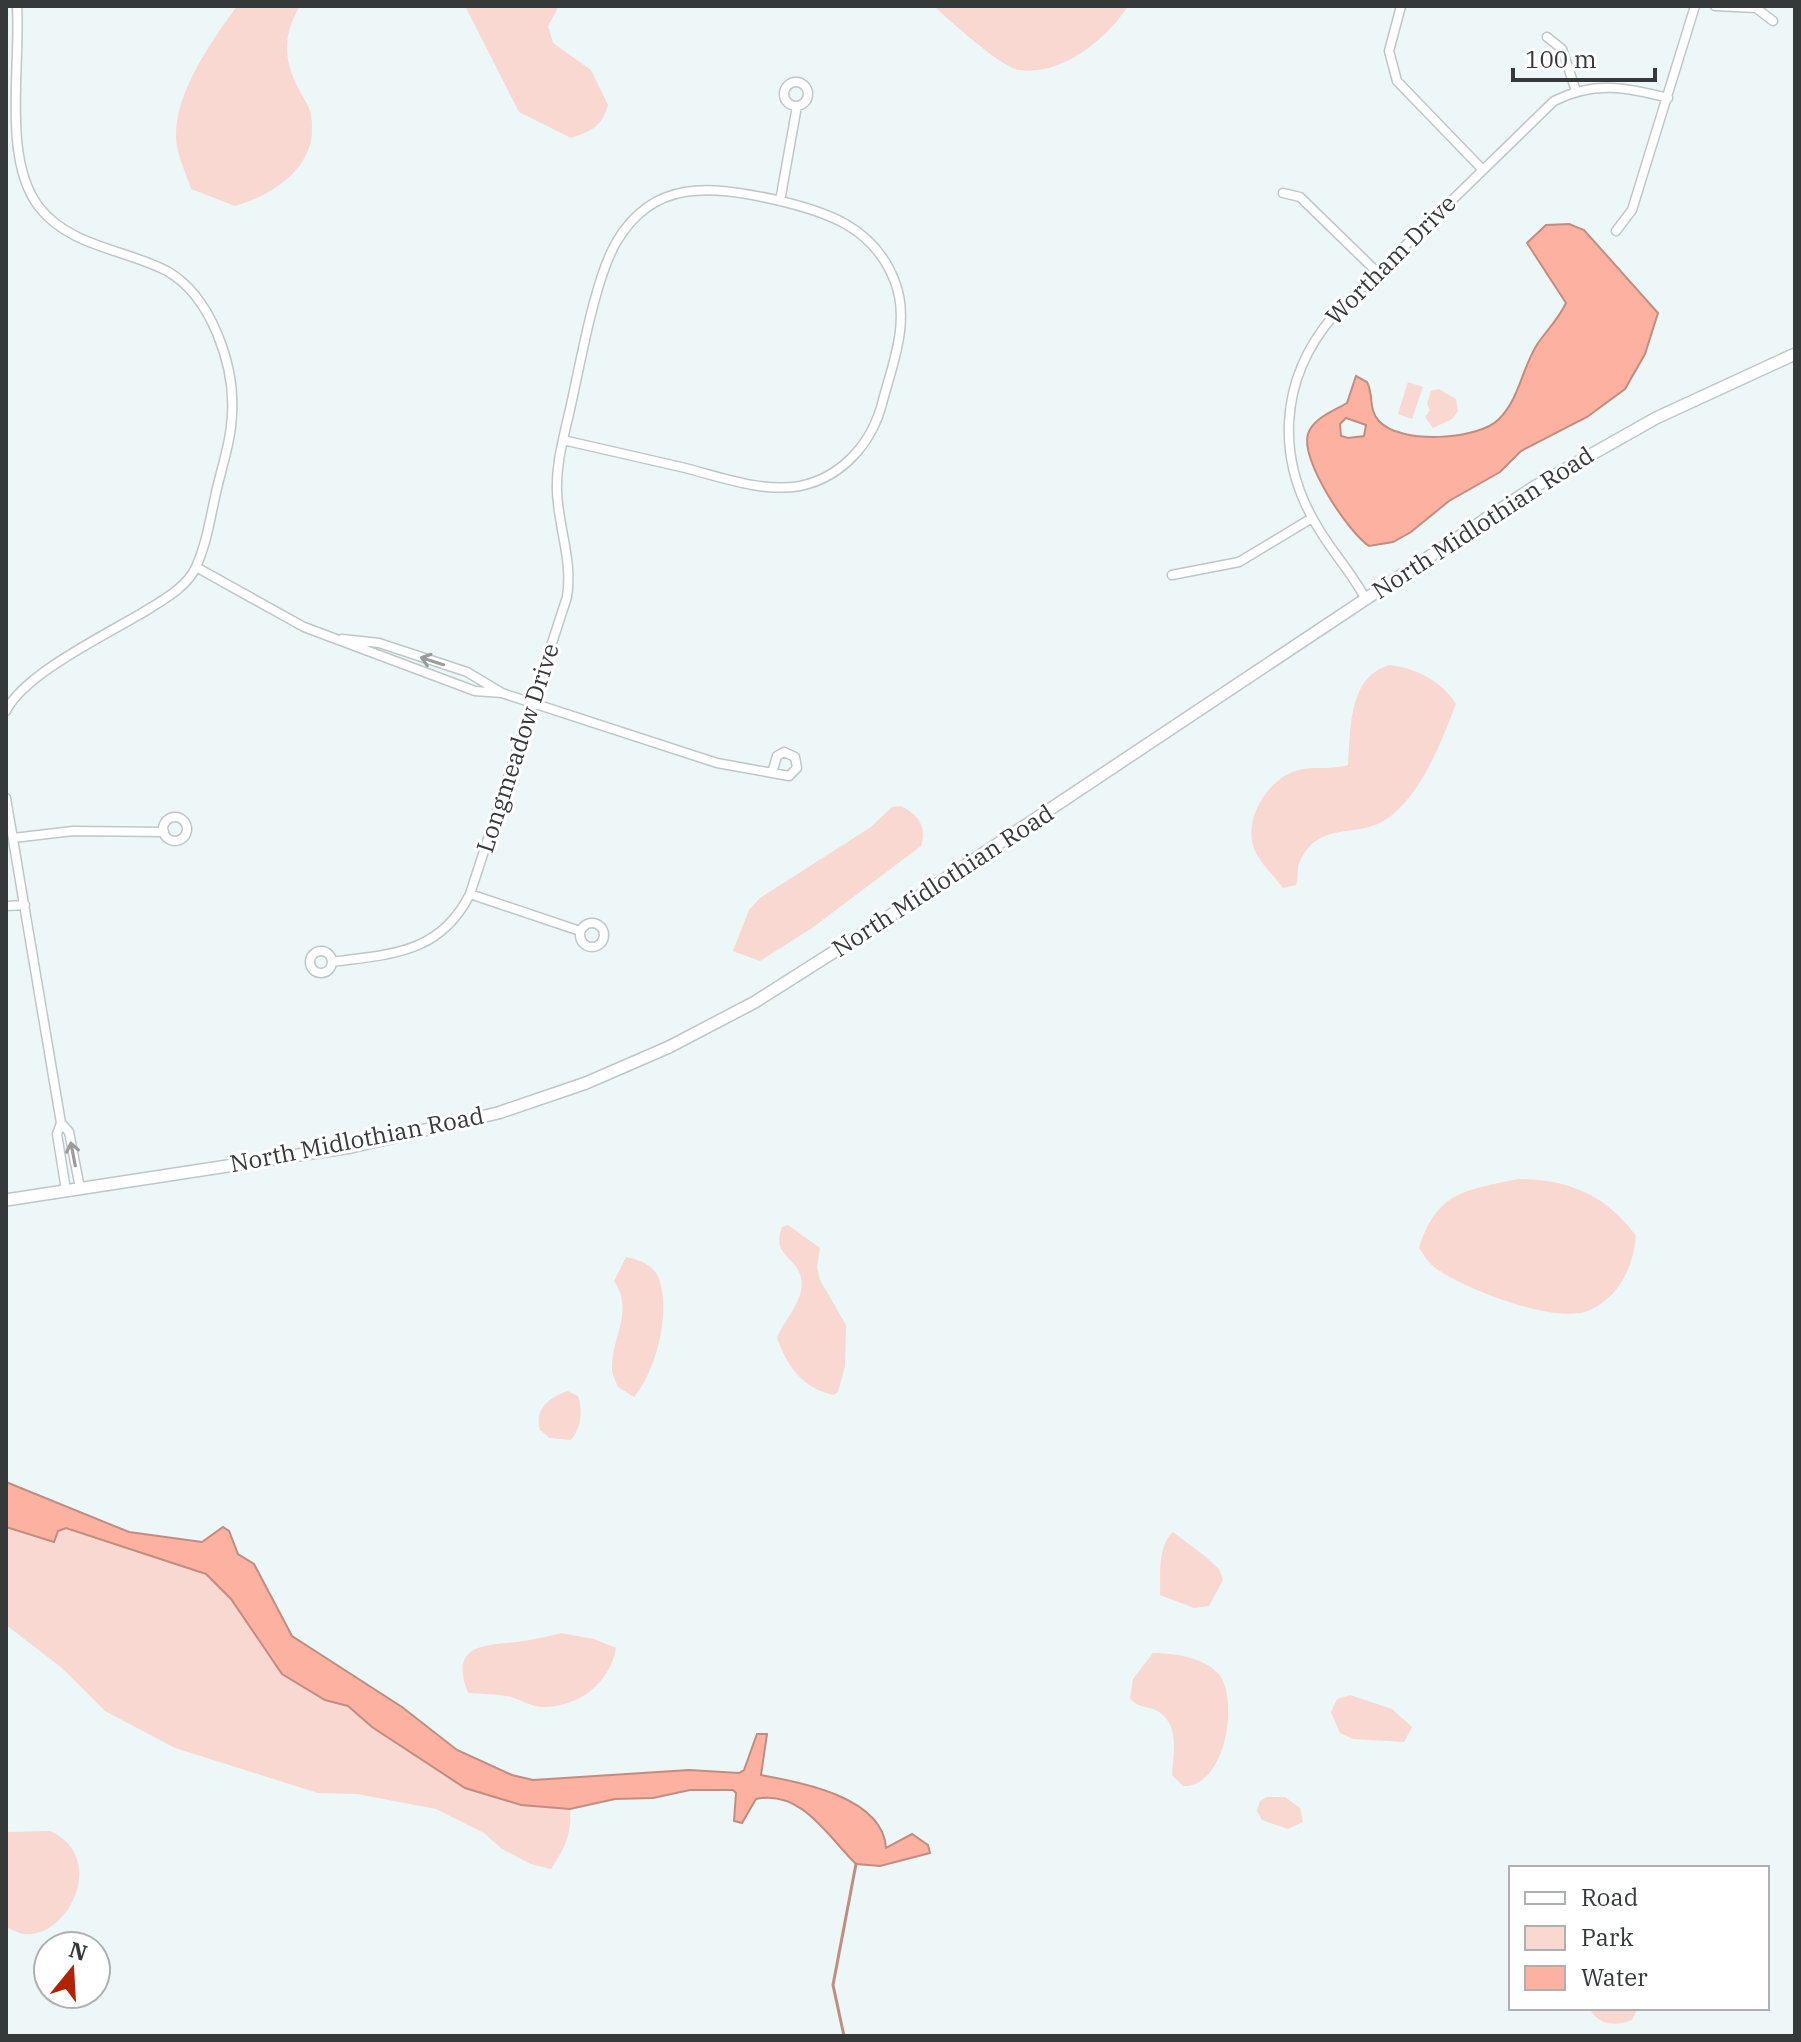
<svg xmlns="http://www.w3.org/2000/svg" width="1801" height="2042" viewBox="0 0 1801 2042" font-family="'IBM Plex Serif',serif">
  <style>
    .green { fill: #f8d8d1 }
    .water { fill: #fdb1a0; stroke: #c18d81; stroke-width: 2; fill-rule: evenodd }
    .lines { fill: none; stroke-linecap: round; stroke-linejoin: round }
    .stream { stroke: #c18d81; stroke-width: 3 }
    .minor-casing { stroke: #bdc7c8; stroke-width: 11 }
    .secondary-casing { stroke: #bdc7c8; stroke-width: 14 }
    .minor { stroke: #fff; stroke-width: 8 }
    .secondary { stroke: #fff; stroke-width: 11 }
    .oneway { stroke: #9a9c9c }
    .labels { text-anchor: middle; stroke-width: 6; stroke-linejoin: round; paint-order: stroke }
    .street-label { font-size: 24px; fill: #35393a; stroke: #fff }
  </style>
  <rect width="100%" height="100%" fill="#edf7f8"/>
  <path class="green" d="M237,6H300C283,34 283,58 298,88C302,96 310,106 311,116C320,164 276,194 235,206L191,189C187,176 180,161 177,147C169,100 211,42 237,6Z
    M465,6H559L548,26L553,43L591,70L608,105C602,127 591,131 571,138L519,112Z
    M934,6H1128C1106,40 1061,76 1019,70C1002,68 949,20 934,6Z
    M1408,382L1423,387L1412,419L1398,414Z
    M1439,389L1456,399L1458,411L1452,419L1433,428L1425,417L1430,410L1427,404L1431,391Z
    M1390,665C1416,668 1443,682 1456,704C1441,742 1421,797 1385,820C1355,839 1320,820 1300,861C1296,869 1299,877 1296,885L1283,888C1275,877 1263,866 1256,853C1240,822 1268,777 1299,770C1315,766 1332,770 1348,765C1351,729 1348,676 1390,665Z
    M901,806C919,815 927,827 921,846L812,928L760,961L733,951L749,910L760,898L871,827L892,807Z
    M1518,1179C1569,1179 1607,1196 1636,1236C1633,1267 1620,1296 1590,1310C1557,1326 1462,1288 1434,1267C1428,1262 1423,1254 1419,1248C1437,1191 1466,1190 1518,1179Z
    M788,1225L820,1248L817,1267L820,1280L846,1325L845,1366L838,1392L834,1395C802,1388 788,1367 777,1338C784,1320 806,1299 801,1278C797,1256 771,1257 782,1227Z
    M626,1257C641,1260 656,1266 660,1282C670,1315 656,1371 634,1397L618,1387C616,1382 612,1374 612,1369C611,1337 635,1312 614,1281Z
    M568,1391L578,1396C583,1411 581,1428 571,1440L550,1438L540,1430C534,1408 550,1397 568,1391Z
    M6,1527L54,1542L58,1531L66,1528L206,1574L231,1599L283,1674L325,1700L348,1706L372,1727L466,1788L521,1805L570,1809C572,1834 565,1848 551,1869L531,1864L502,1849L484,1833L436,1809L357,1794L318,1793L175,1748L105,1711L62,1668L6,1625Z
    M1173,1532L1206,1557L1219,1569L1223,1580L1209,1606L1194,1608L1160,1595C1161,1575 1157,1547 1173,1532Z
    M561,1633L594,1639L616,1648C610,1684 577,1708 541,1707C531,1706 521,1700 511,1697C498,1694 482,1694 468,1693C448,1642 487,1646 524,1641C537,1639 549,1636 561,1633Z
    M1153,1653C1174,1653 1202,1657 1218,1673C1240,1698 1226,1788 1183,1786L1172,1775C1173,1754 1180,1726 1159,1712C1148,1705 1138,1709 1130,1698L1133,1679Z
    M1350,1695L1392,1709L1412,1727L1404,1742L1353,1739L1340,1733L1331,1712L1337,1699Z
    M1267,1797H1285L1300,1808L1303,1822L1288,1829L1262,1820L1257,1811L1260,1801Z
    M50,1831C109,1857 68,1940 23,1934C18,1933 11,1929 6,1927V1832Z
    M1589,2008H1637V2009L1632,2020C1615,2027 1598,2025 1589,2008Z"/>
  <path class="water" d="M1569,224L1584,230L1658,313L1645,354L1625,389L1587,417L1521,451L1500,472L1449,501L1411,532L1393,542L1369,546C1348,532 1300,460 1308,434C1313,418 1334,411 1347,403L1356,376L1367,382C1374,395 1368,410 1379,421C1400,445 1479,440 1499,419C1520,398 1522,367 1538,343C1548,329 1559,318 1566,303L1527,243L1546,225ZM1346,418L1366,425L1364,436L1348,438L1341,436L1340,424Z
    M6,1482L129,1532L202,1542L223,1527L229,1531L238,1554L254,1564L292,1636L402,1707L457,1750L512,1775L533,1780L689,1770L739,1773L744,1770L757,1734H767L761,1775C800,1782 883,1797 886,1848L912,1834L928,1845L930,1853L880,1866L856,1864C829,1838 802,1789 756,1799L742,1823L734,1821L736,1793L733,1790H690L653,1798L615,1799L570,1809L521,1805L465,1788L372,1727L348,1706L325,1700L282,1674L231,1599L206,1574L66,1528L58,1531L54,1542L6,1527Z"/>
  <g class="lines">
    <path class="stream" d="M844,2036L833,1985L856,1864"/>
    <defs>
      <path id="minor" d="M1401,6L1389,51L1397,81L1482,169
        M1715,6L1756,8L1773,21
        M1547,37L1562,49L1576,91
        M784 94a12 12 0 1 1 24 0a12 12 0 1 1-24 0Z
        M1283,193L1300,197L1377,272
        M780,201L797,106
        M1616,231L1632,210L1695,6
        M196,567L304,627L475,691L502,693
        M1172,575L1239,562L1312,518
        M1365,598C1353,575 1334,554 1320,531C1275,460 1278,380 1334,315L1554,101C1594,81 1626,87 1668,98
        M342,639L379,643L467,672L502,693L717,763L789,776L797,768L795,757L784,752L777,756L772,773
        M6,711C25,672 114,631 152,607C168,597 188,585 196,567C206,545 210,520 215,497C221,469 231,442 232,414C235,365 211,296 167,271C125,249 70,247 39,207C2,159 21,66 17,6
        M6,798L61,1123L57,1134L66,1190
        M163 829a12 12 0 1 1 24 0a12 12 0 1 1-24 0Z
        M13,838L73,831L164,832
        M470,894L580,931
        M6,906L25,905
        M580 935a12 12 0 1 1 24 0a12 12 0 1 1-24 0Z
        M310 962a11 11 0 1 1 22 0a11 11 0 1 1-22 0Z
        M332,962C391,954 440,954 470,894L567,597C573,560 558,527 557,491C556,467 562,444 567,422C579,374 593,281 617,241C654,179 710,186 772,199C825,211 874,226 895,282C910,321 893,363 883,400C873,442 843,477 800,486C762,493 718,476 681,467C642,458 602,449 563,440
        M61,1123L69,1132L80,1188"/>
      <path id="secondary" d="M6,1200L351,1147L498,1113L586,1083L669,1047L755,1002L873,927L1534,487L1656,418L1795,354"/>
    </defs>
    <use href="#minor" class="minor-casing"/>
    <use href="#secondary" class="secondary-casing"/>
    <use href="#minor" class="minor"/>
    <use href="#secondary" class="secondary"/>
  </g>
  <defs><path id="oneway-shaft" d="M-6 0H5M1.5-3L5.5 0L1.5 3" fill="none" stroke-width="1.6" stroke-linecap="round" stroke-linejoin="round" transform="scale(2)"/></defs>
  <g class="oneway">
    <use href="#oneway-shaft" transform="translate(432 661) rotate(-162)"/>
    <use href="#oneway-shaft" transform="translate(73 1154) rotate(-101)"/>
  </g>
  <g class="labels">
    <g class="street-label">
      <text transform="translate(1391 260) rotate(-45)" y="8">Wortham Drive</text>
      <text transform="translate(1483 523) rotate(-33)" y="8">North Midlothian Road</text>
      <text transform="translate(518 748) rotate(-72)" y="8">Longmeadow Drive</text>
      <text transform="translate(943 881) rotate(-33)" y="8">North Midlothian Road</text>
      <text transform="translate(357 1140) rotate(-11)" y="8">North Midlothian Road</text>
    </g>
  </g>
  <rect width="1801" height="2042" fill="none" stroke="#35393a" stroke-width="16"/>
  <rect x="1509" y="1866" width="260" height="144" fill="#ffffff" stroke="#aeb0b0" stroke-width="2"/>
  <rect x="1525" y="1892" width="40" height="12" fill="#ffffff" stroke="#aeb0b0" stroke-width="2"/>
  <text x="1581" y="1906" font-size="24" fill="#35393a">Road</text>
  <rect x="1525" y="1926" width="40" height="24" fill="#f8d8d1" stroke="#aeb0b0" stroke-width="2"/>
  <text x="1581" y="1946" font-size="24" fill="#35393a">Park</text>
  <rect x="1525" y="1966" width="40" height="24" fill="#fdb1a0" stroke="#aeb0b0" stroke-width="2"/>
  <text x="1581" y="1986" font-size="24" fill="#35393a">Water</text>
  <g transform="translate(72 1970) rotate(18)"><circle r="38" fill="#ffffff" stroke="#aeb0b0" stroke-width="2"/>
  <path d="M0-6L14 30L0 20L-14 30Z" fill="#b02303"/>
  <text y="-12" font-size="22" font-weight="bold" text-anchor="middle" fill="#35393a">N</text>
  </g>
  <path d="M1513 68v12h142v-12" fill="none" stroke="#35393a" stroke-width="4"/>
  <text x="1525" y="68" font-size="24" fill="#35393a" stroke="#ffffff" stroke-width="6" paint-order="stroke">100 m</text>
</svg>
